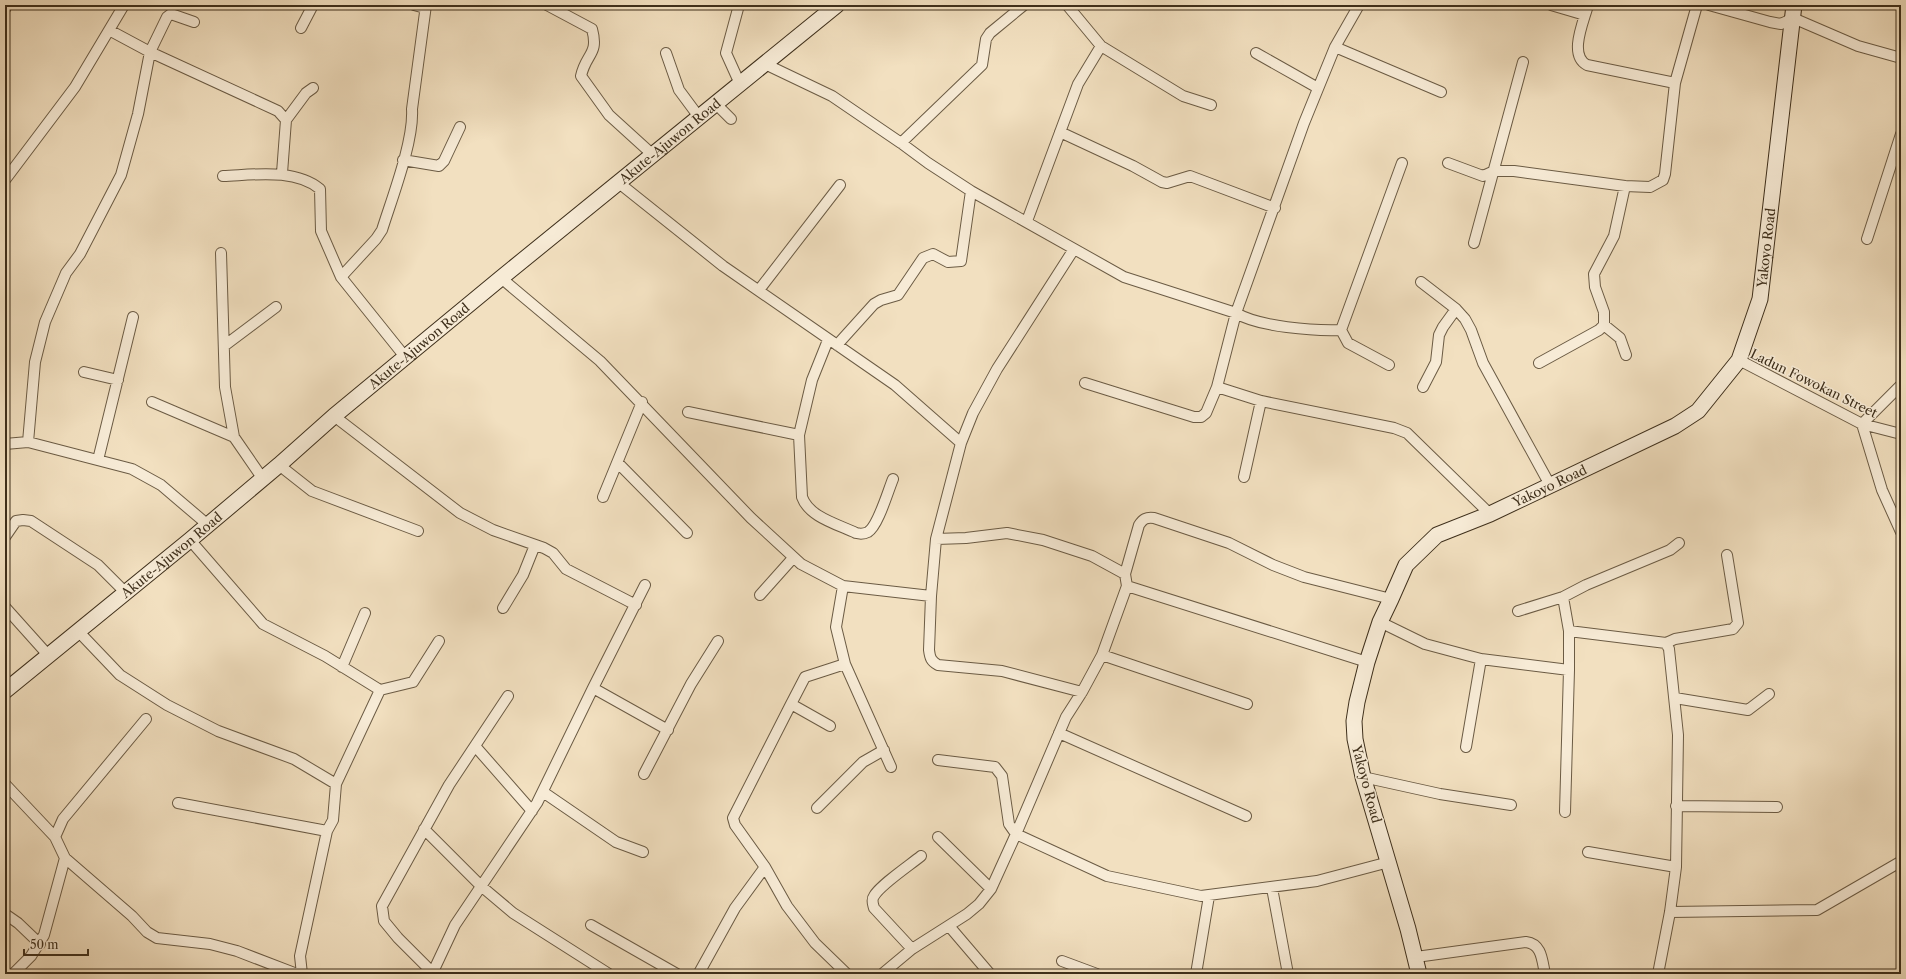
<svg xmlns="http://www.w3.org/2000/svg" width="1906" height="979" viewBox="0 0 1906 979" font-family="'Libre Caslon Text',serif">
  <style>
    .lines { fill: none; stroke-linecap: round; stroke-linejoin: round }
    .street-casing { stroke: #6b5b44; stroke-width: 12 }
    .secondary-casing { stroke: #3e2f1b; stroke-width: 17 }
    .street { stroke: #f7ebd6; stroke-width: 10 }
    .secondary { stroke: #f7ebd6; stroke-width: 15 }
    .labels { text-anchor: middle; stroke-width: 3; stroke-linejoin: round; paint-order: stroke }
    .street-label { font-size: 13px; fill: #3e2f1b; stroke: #f7ebd6 }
  </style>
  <rect width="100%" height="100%" fill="#f2e0c0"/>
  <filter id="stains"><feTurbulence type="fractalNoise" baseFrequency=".005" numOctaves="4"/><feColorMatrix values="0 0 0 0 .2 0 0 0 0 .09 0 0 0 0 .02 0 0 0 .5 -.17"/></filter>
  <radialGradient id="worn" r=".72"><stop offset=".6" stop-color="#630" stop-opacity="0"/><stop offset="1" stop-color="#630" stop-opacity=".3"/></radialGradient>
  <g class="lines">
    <defs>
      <path id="street" d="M414,5L425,8
        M547,5L592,29C599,55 586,53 581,76L609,115L653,155
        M739,5L726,53L740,84
        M1067,5L1101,46L1183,96L1211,105
        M1551,5L1585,15
        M1588,5C1584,21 1568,55 1587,65L1675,83
        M1709,5L1770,22L1781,24L1793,18L1858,46L1901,58
        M5,9L7,5
        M301,28L313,5
        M109,30L150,52L278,111L286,120L282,173
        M1335,47L1441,92
        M666,53L679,90L699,117
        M1256,53L1318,88
        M765,64L832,96L901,143L928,163L971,191L1124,277L1236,313C1259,327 1314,331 1341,330L1348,343L1389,365
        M715,103L731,119
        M286,120L306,93L313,88
        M1060,132L1133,166L1162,182L1167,183L1190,176L1275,208
        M901,143L982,65L986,39L990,33L1024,5
        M403,160L439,166L444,161L460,127
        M1448,163L1483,176L1494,171H1514L1625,186L1650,187L1663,180L1665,174L1675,83L1697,5
        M223,176C253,175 295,168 320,189L321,231L341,277L406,358
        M5,180L75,87L124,5
        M619,183L723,266L895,385L961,443
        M1027,221L1078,84L1101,46
        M1867,239L1901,134
        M1474,243L1523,62
        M1074,249L997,369L973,413L961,443L936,539L931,596L929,650C930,658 931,661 938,665L1002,671L1082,692
        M221,253L225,387L234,437
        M341,277L376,239L382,230C392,198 414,141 412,109L426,5
        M501,278L600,361L751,518L801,564L843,586L931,596
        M1421,282L1456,309L1465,319L1471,330L1483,363L1550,485
        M759,290L840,185
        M1604,325L1620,338L1626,355
        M1341,330L1402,163
        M828,340L812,380L799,435L802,497C809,517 837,524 856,533C860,534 864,534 868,532C878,526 888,491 893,479
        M837,345L874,304L881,300L898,295L923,258L933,254L948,262L961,261L971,191
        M224,346L276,307
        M1739,360L1862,424L1901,434
        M1539,363L1599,330L1604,325V312L1595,287L1594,274L1614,236L1625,186
        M84,372L118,380
        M1085,383L1194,417H1201L1206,413L1217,387L1236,313L1304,123L1335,47L1359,5
        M1901,385L1862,424L1882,490L1901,532
        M1217,387L1261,401L1394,428L1407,433L1490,514
        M1423,387L1436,362L1439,335L1443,327L1456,309
        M152,402L234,437L263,479
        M688,412L799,435
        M334,416L460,513L493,530L544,548L553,553L566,569L636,605
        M28,442L35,362L45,322L66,273L80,254L121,175L138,114L150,52L167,17L171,14L194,22
        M5,444L28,442L132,469L161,485L208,525
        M98,460L133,317
        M618,463L687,533
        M279,465L312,491L418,531
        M1244,477L1261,401
        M603,497L642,402
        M5,537L16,521L23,520L31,521L98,565L126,593
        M936,539L966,538L1007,533L1043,540L1092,556L1125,574
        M190,540L263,624L325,656L380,690L413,682L439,641
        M843,586L836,627L845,664L891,767
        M760,595L793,558
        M1563,597L1569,631V670L1565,812
        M5,607L48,655
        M503,608L523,575L535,545
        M1518,611L1563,597L1586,585L1670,550L1679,543
        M1380,622L1425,644L1481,659L1569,670
        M78,631L120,675L167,705L218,731L294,759L336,784
        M1569,631L1666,643L1675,639L1733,629L1738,623L1727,555
        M1102,655L1247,704
        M1367,662L1127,586L1125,574L1139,525C1143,519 1146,517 1154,518L1229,543L1273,565L1304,577L1391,599
        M342,667L365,613
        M593,688L668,730
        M1675,698L1748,710L1769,694
        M791,704L805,677L845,664
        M830,726L791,704L733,818L735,825L765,867L787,906L815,943L847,974
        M1059,733L1246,816
        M475,746L532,811
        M1466,747L1481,659
        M938,760L995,767L1002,776L1009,824L1016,834L1107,876L1201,896L1317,881L1389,862
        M644,774L691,684L718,641
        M1363,777L1440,794L1511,805
        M5,784L55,837L65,858L44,935L31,956L13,974
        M543,792L616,842L643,852
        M178,803L327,831
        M1676,806L1777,807
        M817,808L863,762L884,750
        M424,829L481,886L513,913L609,974
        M55,837L63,819L146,719
        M938,837L991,889
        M1588,852L1676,867
        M65,858L132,916L147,932L157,938L210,944L237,951L297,974
        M1272,888L1288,974
        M1670,912L1817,910L1900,862
        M5,914L18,923L40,944
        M591,925L677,974
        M949,926L990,974
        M912,949L874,908C873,904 871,900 874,896C880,885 910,865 921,856
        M1416,957L1526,942C1542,944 1542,960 1545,974
        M1062,961L1097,974
        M302,974L300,956L327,831L333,820L336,784L380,690
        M432,974L455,925L537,803L593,688L645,585
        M434,974L398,938L384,921L382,906L449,785L508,696
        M697,974L699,973L735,908L765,867
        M882,974L912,949L967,914L979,904L991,889L1016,834L1066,717L1082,692L1102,655L1127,586
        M1196,974L1209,896
        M1658,974L1670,912L1676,867L1678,735L1669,649L1666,643"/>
      <g id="secondary">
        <path id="s1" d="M5,691L190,540L279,465L334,416L501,278L837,5"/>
        <path id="s2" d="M1419,974L1408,929L1363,777L1355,739L1354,721L1357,702L1367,662L1380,622L1391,599L1406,565L1437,535L1490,514L1675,426L1698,411L1739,360L1760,299L1794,5"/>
      </g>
    </defs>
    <use href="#street" class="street-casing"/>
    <use href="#secondary" class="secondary-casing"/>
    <use href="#street" class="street"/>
    <use href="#secondary" class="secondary"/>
  </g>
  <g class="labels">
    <g class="street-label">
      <text dy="5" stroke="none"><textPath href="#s1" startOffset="863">Akute-Ajuwon Road</textPath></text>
      <text dy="5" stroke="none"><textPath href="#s2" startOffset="941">Yakoyo Road</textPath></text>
      <text dy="5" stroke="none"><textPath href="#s1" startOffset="539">Akute-Ajuwon Road</textPath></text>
      <text transform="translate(1814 383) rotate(26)" y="5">Ladun Fowokan Street</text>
      <text dy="5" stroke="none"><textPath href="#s2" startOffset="593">Yakoyo Road</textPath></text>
      <text dy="5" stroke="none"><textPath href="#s1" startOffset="215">Akute-Ajuwon Road</textPath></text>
      <text transform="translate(1367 784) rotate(75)" y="5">Yakoyo Road</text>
    </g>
  </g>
  <rect width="1906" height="979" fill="none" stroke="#f2e0c0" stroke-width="20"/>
  <rect x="6" y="6" width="1894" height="967" fill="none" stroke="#3e2f1b" stroke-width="2"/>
  <rect x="10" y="10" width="1886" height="959" fill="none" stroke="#3e2f1b"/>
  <path d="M24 949v6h64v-6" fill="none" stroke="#3e2f1b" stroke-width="2"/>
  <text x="30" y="949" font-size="12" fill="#3e2f1b" stroke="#f7ebd6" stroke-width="3" paint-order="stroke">50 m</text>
  <rect width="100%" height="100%" filter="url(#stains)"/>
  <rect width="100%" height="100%" fill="url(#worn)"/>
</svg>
